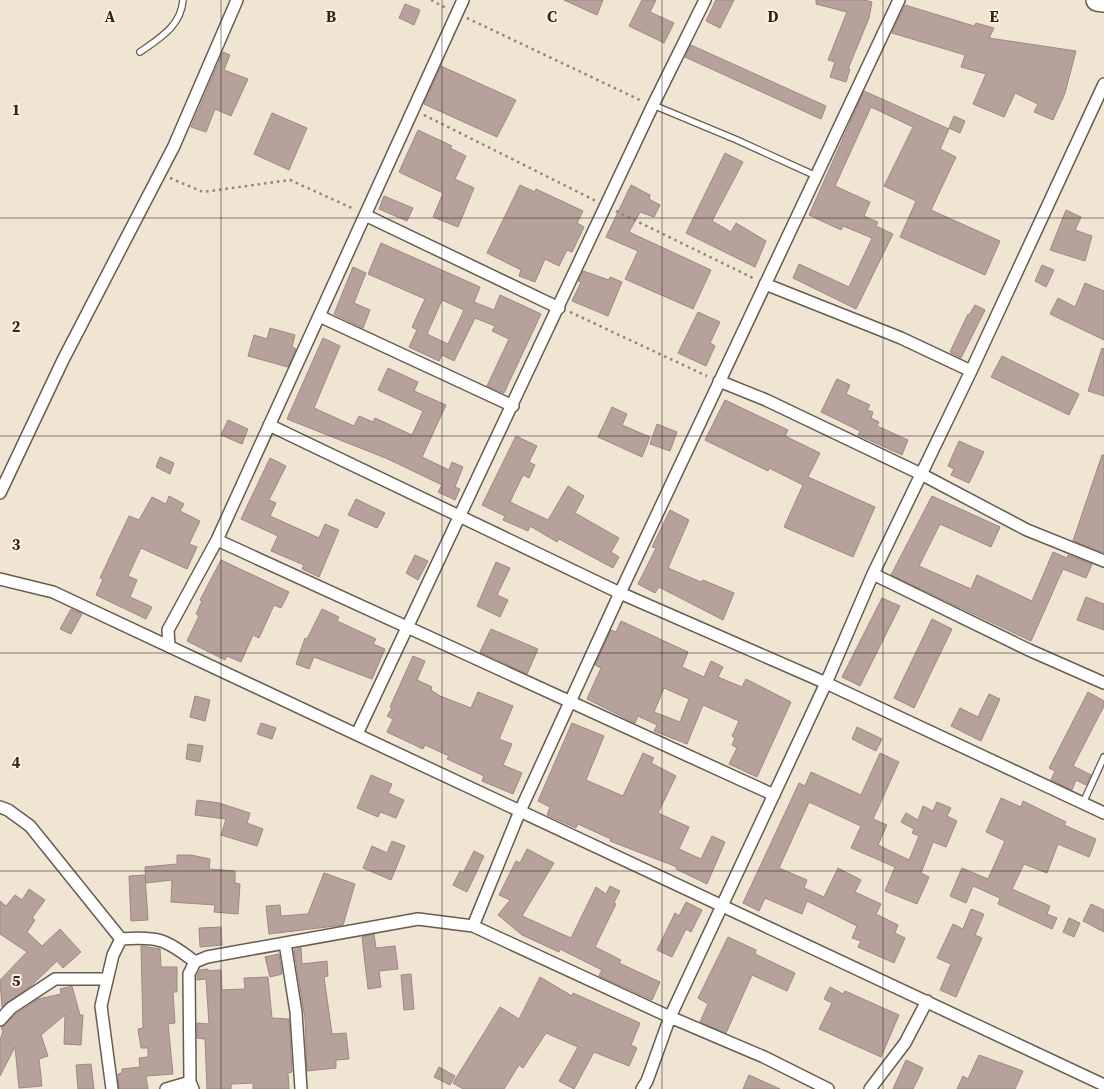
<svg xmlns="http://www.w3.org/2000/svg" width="1104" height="1089" viewBox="0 0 1104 1089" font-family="'Source Serif 4',serif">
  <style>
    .building { fill: #b6a19b; stroke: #9d8983; fill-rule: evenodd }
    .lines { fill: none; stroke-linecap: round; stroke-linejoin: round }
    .lane-casing { stroke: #675d4f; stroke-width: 8 }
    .street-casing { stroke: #675d4f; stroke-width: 14 }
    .highway-casing { stroke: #675d4f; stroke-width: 24 }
    .path { stroke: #8e867a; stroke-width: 2.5; stroke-dasharray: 2.5 4; stroke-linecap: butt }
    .lane { stroke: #fff; stroke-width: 5.5 }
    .street { stroke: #fff; stroke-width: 11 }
    .highway { stroke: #fff; stroke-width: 21 }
    .grid { fill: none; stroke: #2b2721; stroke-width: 1; stroke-opacity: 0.55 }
    .grid-label { font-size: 16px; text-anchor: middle; font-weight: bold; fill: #2b2721; stroke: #fef1e1; stroke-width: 4; stroke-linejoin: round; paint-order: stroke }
  </style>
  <rect width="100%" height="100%" fill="#f0e4d3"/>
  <path class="building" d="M564,0H603L597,15Z
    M642,0H656L650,12L674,23L664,43L629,26Z
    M716,0H734L720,28L706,21Z
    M816,0H864L872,2L869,18L848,69H850L846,82L830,77L835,62L828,60L847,12L816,4Z
    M405,4L420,10L414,25L399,18Z
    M905,5L974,26L976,23L994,28L989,38L1076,51L1065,93L1053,120L1034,112L1038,104L1015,93L1004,117L973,104L986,74L961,67L965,55L892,33Z
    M691,45L826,106L821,119L685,57Z
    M223,52L230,55L224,70L248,79L231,116L215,109L206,132L191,127Z
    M441,66L516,100L497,137L424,104Z
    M864,91L949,129L940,149L956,157L931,210L1000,241L985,275L900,237L916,201L884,186L913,127L871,107L835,186L870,202L864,216L878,222L876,226L893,234L856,309L793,278L799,264L849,287L872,238L843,226L841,230L809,215Z
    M272,113L307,128L289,170L254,154Z
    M954,116L965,121L960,133L949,128Z
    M418,130L452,146L450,148L466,156L455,179L474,188L458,227L433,217L443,193L399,172Z
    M725,153L743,162L712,221L731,232L736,223L766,241L755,267L686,233Z
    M520,185L535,192L536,189L583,211L577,223L584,227L572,252L567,250L559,266L545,259L535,282L519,276L521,270L487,253Z
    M631,185L650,195L649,199L660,205L654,217L640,212L629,232L711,270L693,309L625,279L638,251L606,237Z
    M384,196L413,208L407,221L379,209Z
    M1066,210L1081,217L1075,230L1092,236L1085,261L1050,250Z
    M381,243L480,287L474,302L494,310L500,295L541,314L504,393L487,386L509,339L492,331L495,326L475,318L454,361L442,355L439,361L409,347L417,330L412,327L425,299L368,274ZM442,300L464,310L448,344L427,334Z
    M1042,265L1054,270L1046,287L1035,281Z
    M353,267L366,273L354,303L370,310L363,328L334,314Z
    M583,271L609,280L610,277L622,282L608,316L572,301L581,282L578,281Z
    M1085,283L1104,291V340L1050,314L1058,298L1075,307Z
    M975,305L985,310L961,358L950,352L968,314L969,315Z
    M698,312L720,322L710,343L715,346L706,366L678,353Z
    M270,328L295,335L292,347L296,349L288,367L248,356L254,335L267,339Z
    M323,338L340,346L314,408L354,426L359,416L373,422L375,418L412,435L423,411L378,390L388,368L418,382L414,391L446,405L422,457L449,470L452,462L463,467L455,487L460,489L455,500L438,492L442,485L388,459L287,419Z
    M1102,348L1104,349V396L1088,391Z
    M1002,356L1079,394L1069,415L991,377Z
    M837,379L850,385L846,394L870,405L867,410L873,412L871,418L879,422L877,426L908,440L902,455L858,435L860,431L821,412Z
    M725,400L788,430L785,436L820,453L808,477L875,507L853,557L784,527L803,485L769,468L768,471L705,440Z
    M612,407L627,414L622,425L650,437L642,457L598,437Z
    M228,420L248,429L242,444L221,435Z
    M657,424L677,432L670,451L650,444Z
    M516,436L537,446L529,462L535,465L529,478L523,475L510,502L548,520L568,486L584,496L575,513L619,538L611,552L619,557L613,568L559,539L557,542L530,526L528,531L503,520L505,516L482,505Z
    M959,441L984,452L969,483L951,475L954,469L948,466Z
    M1102,455H1104V553L1073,541Z
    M160,457L174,463L170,474L156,467Z
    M270,458L286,466L269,500L276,503L270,516L319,538L325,524L339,530L319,577L302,569L304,565L271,551L278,536L241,519Z
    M169,496L184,504L180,511L200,521L189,544L197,547L187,569L141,548L128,576L137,580L130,597L152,607L146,619L96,595L103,579L100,578L129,516L139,520L152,497L166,504Z
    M932,496L1000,527L991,547L940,524L919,566L971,589L977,575L1032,601L1053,552L1067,558L1068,555L1092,564L1086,578L1063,569L1031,641L891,575Z
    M356,499L385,513L377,528L348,515Z
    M670,510L689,520L668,568L701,582L703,580L734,593L723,620L659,587L655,593L638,584L656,548L652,547Z
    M415,555L428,561L418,580L406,573Z
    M221,560L289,592L281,608L274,605L259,638L253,635L241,662L227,656L225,660L187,641L199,616L196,614L202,601L200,600Z
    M496,562L510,568L497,595L508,600L500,617L477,606Z
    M1086,597L1104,604V630L1077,620Z
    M882,598L900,606L860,686L842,677Z
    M71,609L82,614L71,634L60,629Z
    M322,609L339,617L337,621L376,639L373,644L385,649L372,679L314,657L309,669L296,664L305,638L307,639Z
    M932,619L952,629L914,708L894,698Z
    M621,621L688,652L682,667L704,677L711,661L723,667L718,677L742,687L746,679L791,702L757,777L729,764L737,748L732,745L735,738L732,736L739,721L703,705L687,744L654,731L657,725L638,716L635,723L587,699L601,668L595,665L611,630L616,632ZM664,688L689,699L680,722L654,712Z
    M491,629L538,649L527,674L480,652Z
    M413,656L425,661L417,680L432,687L431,690L440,696L471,708L478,692L513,706L499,739L512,744L503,765L522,773L513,794L482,781L484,776L447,759L449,756L425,745L423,749L387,732L393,719L387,716L392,708L390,707Z
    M1088,692L1104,701V706L1073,766L1091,775L1086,785L1076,780L1072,790L1051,780L1055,771L1049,768Z
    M989,694L1000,699L981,741L951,726L960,708L978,717Z
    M195,696L210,700L205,721L190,717Z
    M261,723L276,728L272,739L257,734Z
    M572,723L604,736L586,780L623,796L643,753L654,758L651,763L676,776L658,813L689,827L679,849L701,859L712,836L725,842L707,884L676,869L677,867L610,841L611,839L578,824L576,828L547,815L550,807L538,801Z
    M857,727L882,739L876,751L852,739Z
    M188,744L203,746L200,762L186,759Z
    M880,753L899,762L873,819L887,825L878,845L909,860L919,836L912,833L914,829L901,822L906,813L918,820L923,806L933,811L937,802L951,808L947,816L957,821L946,847L933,842L921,873L929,877L917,904L885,891L895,867L851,848L861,826L809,802L779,868L807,880L804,888L824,897L838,868L861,880L855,892L881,904L876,914L898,925L895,933L905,938L894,963L858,947L861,941L852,938L857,926L807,901L802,914L765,898L759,911L743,903L799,783L805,786L811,772L861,795Z
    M371,775L392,784L388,793L404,800L396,818L380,812L378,817L357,808Z
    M1001,798L1021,807L1023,801L1066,822L1064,825L1096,839L1089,857L1058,844L1047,873L1024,864L1012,889L1050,906L1047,914L1057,918L1052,929L998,904L1000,898L973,886L966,903L950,896L962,868L988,879L1005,841L986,832Z
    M197,800L219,803L250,813L247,823L263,829L257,846L221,835L226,819L195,815Z
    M392,841L405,846L391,880L363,868L372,846L387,853Z
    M527,849L554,863L522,916L571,938L596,887L606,894L610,886L620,891L614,902L616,904L595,947L621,960L619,963L660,982L652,1000L599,976L602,970L560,949L559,952L522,935L498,915L510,900L499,895L516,861L520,863Z
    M474,851L484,856L467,892L453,885L460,871L463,873Z
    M177,855H191L210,859L209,869L235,871V883L240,884L238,914L214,912L215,905L171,902L172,880L146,883L145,867L177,864Z
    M324,873L355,884L343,925L269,934L266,906L280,905L281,916L308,914Z
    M145,875L148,920L131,921L129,876Z
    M29,889L45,900L32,918L35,920L27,932L42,946L60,929L81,952L63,968L57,961L32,985L2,1007L0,980L27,952L0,934V901L6,906L15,895L22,900Z
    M686,902L702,910L691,932L686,929L672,957L657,950L675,913L679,916Z
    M1091,904L1104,910V932L1083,921Z
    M971,909L984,914L975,935L982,938L956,997L940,990L951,964L937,958L953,924L963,929Z
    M1069,918L1080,923L1074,937L1063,932Z
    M221,927L222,945L200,947L199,928Z
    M374,934L376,948L395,946L398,969L379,971L381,987L368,989L362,937Z
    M728,937L756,950L755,954L795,973L787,991L752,975L726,1033L700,1022L708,1004L698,998Z
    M141,946L160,949L161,967H177V992H173L175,1023L168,1024L173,1074L146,1076L148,1089H119L118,1074L122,1073V1069L140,1067L139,1058L148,1057V1048H141L138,1029L143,1028Z
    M301,948L302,964L327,961L328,976L324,977L332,1034L346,1033L349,1059L336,1060V1068L307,1071L305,1019L294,950Z
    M279,954L282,974L270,977L265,957Z
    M208,969V971L221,970L222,990L245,989L244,978L268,977L272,1018L289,1019L292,1072L288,1073L289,1089H253V1083L231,1084V1089H207L205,1039L197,1038V1023L209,1024L206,979L197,980V976L200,970Z
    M411,974L414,1009L404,1010L401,975Z
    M540,977L572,996L573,993L640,1023L631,1045L637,1048L629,1066L594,1052L574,1089L559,1081L578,1047L546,1033L523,1068L519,1065L504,1089H463L453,1083L500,1007L519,1019Z
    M72,986L80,1015H83L81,1045L64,1044L65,1015L41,1035L48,1056L39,1059L42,1086L19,1088L15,1047L0,1076V1040L3,1031L1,1028L16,1014L38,999L61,994L60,989Z
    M830,987L843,994L845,991L899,1015L881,1057L819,1029L832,1003L824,999Z
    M979,1055L1023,1071L1015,1089H957L963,1076L968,1079Z
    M906,1060L923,1068L918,1079L913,1089H893Z
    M91,1064L94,1089H78L76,1065Z
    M439,1067L455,1076L450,1085L434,1077Z
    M749,1075L780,1089H743Z"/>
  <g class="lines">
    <defs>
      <path id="lane" d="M140,52C160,38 181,26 183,0
        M653,105L737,140L814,175
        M1083,803L1104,757"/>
      <path id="street" d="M365,215L559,308
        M765,284L901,338L971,371
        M319,316L513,406
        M719,381L766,400L921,474L1027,530L1104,561
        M269,425L620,593L826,683L1104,813
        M0,493L63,360L174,146L237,0
        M217,540L774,795
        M873,574L1029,650L1104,683
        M0,579L53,592L1104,1085
        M169,646L168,630L217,540L463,0
        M357,734L653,105L705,0
        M0,807L8,810L30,826L121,939
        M473,926L520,811L620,593L899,0
        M285,943L296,1012L301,1089
        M0,1020L11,1008L55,979H107
        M112,1089L101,1006L113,955L121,939C157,936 166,939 195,962
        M166,1089L190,1082
        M193,1089L190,1082L189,974L195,962L207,957L418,919L473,926L670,1017L764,1057L828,1089
        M642,1089L647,1081L670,1017L826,683L873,574L971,371L1104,84
        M870,1089L905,1043L927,1001"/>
      <path id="highway" d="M1097,0L1104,1"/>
    </defs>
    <use href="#lane" class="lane-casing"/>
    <use href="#street" class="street-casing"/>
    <use href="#highway" class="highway-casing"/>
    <path class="path" d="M431,0L446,8
      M467,18L642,101
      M424,115L596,201
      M170,178L203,192L290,180L354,209
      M616,211L755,279
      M570,312L707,376"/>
    <use href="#lane" class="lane"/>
    <use href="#street" class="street"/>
    <use href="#highway" class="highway"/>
  </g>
  <path class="grid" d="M221,0V1089M442,0V1089M662,0V1089M883,0V1089M0,218H1104M0,436H1104M0,653H1104M0,871H1104"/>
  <g class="grid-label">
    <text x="110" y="22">A</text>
    <text x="331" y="22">B</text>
    <text x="552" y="22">C</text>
    <text x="773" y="22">D</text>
    <text x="994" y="22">E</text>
    <text x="16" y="115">1</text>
    <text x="16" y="332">2</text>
    <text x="16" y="550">3</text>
    <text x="16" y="768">4</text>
    <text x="16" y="986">5</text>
  </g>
</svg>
